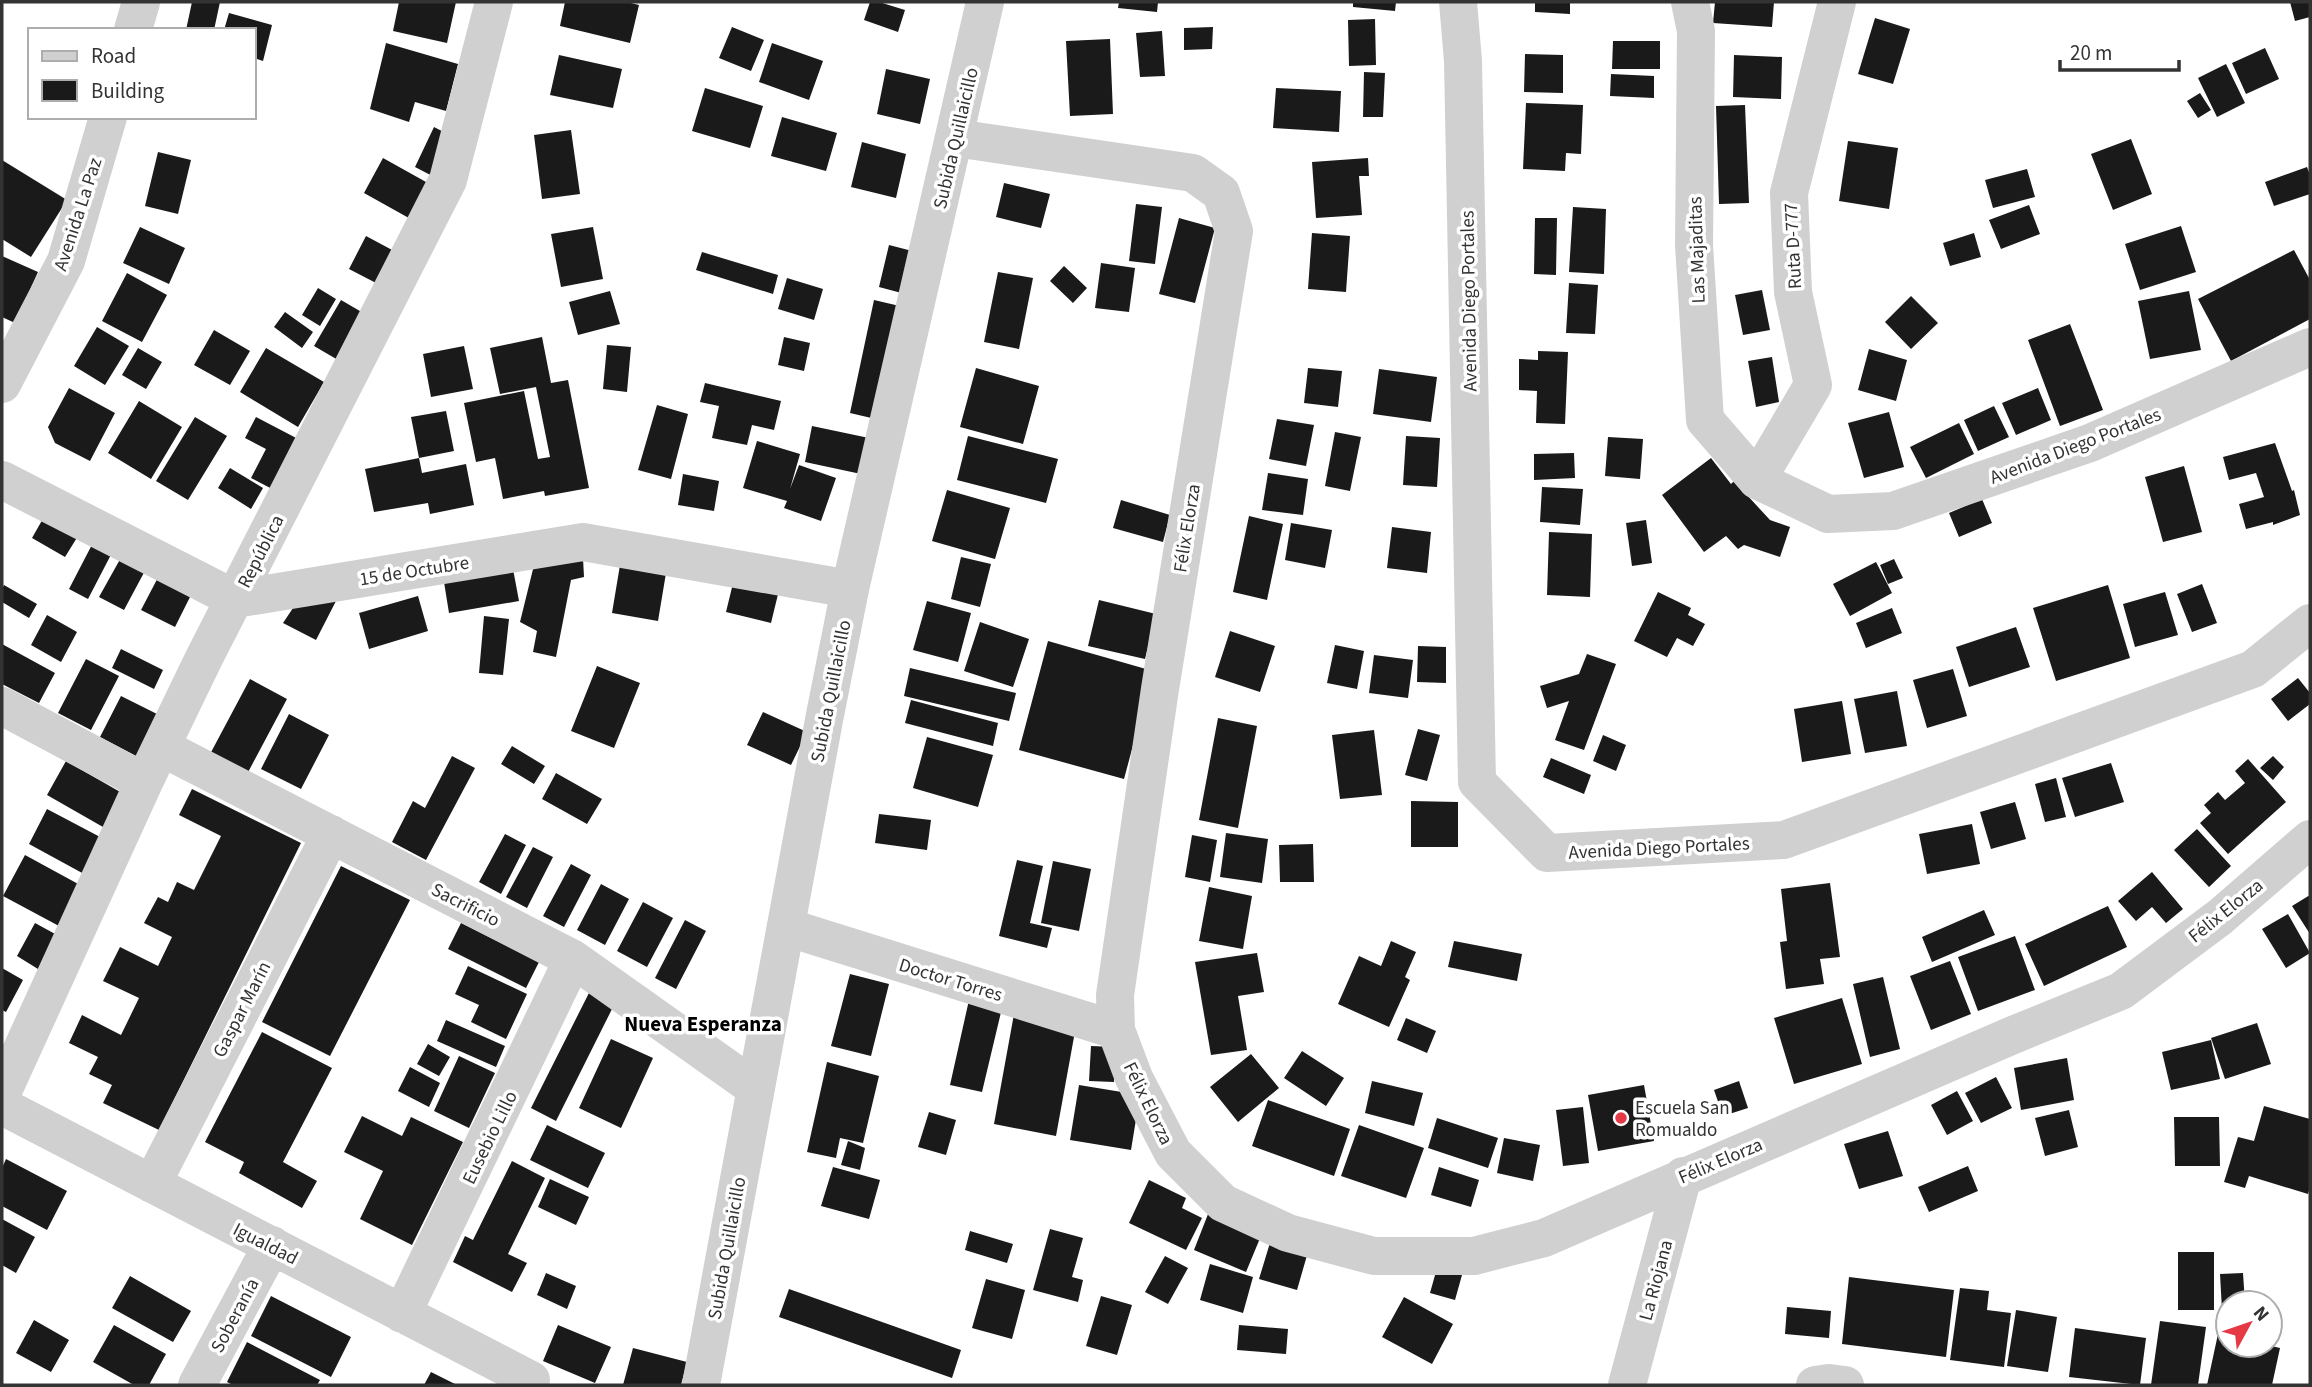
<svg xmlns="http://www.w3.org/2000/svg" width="2312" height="1387" viewBox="0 0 2312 1387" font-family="'Source Sans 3',sans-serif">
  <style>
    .building { fill: #1a1a1a }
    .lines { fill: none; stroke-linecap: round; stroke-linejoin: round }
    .minor { stroke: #d0d0d0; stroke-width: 38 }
    .tertiary { stroke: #d0d0d0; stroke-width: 38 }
    .poi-dot { fill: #e63946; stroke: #fff; stroke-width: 2.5 }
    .labels { text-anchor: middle; stroke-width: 7; stroke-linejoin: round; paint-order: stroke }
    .street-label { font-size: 19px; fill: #333; stroke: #fff }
    .poi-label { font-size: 19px; fill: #333; stroke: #fff; text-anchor: start }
    .neighbourhood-label { font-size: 21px; font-weight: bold; fill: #000; stroke: #fff }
  </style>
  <rect width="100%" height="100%" fill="#fff"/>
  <path class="building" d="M192,2H220L214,30H186Z
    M399,2H456L447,43L393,31Z
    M565,2H627L639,5L630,43L560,26Z
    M870,2H879L905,10L898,32L864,20Z
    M1119,2H1158L1157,12L1118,8Z
    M1353,2H1396L1395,11L1353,7Z
    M1535,2H1570V14L1535,12Z
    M1715,2H1774L1772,27L1713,23Z
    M2290,2H2310V17L2295,21Z
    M229,13L272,25L263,61L254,58V30H224Z
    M1875,18L1910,29L1893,84L1858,74Z
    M1375,19L1376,65L1349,66L1348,20Z
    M732,27L764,40L751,71L719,58Z
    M1213,27L1212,49L1184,50V28Z
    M1162,31L1165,76L1140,77L1136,33Z
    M1110,39L1113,114L1070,116L1066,41Z
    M1613,41H1660V69H1612Z
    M386,43L458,64L446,111L415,102L409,122L370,109Z
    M772,43L823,61L809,100L759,82Z
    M2265,48L2279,79L2246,94L2232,63Z
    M1525,54L1563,55V93L1524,92Z
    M559,55L622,69L613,108L550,95Z
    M1734,55L1782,57L1781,99L1733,97Z
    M2226,64L2245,103L2217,117L2198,78Z
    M886,69L930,79L920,124L877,114Z
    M1364,72L1385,73L1383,117H1363Z
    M1611,74L1654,76V98L1610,96Z
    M705,88L763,106L750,148L692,131Z
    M1276,88L1341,91L1339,132L1273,128Z
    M2200,93L2211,110L2198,118L2187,101Z
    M1526,103L1583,105L1581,154L1566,153L1565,171L1523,169Z
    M1745,105L1749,203L1719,204L1716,106Z
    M782,117L837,133L826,171L771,156Z
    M434,127L463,142L444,182L415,167Z
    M571,130L580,194L542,199L534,135Z
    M2131,139L2152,194L2113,210L2091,154Z
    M1848,141L1898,148L1889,209L1839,201Z
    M862,142L906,154L896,198L851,187Z
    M158,152L191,160L178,214L145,206Z
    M383,158L435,187L416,222L364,193Z
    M1368,158L1369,176H1359L1362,215L1316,218L1312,162Z
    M2,160L67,200L31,257L2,239Z
    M2307,167L2310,175V194L2274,206L2265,182Z
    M2027,169L2035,197L1993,208L1985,180Z
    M1004,183L1050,194L1041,228L996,217Z
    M1136,204L1162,207L1155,264L1129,261Z
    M2029,205L2040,234L2001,249L1989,220Z
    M1573,207L1606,209L1604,274L1569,272Z
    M1179,218L1215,228L1195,303L1159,294Z
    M1535,218H1557L1556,275L1534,274Z
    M2181,226L2196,272L2140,290L2125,244Z
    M140,227L185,248L169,284L123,263Z
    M593,227L603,279L561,287L551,234Z
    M1312,233L1350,236L1346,292L1308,289Z
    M1974,233L1981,257L1950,266L1943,243Z
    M366,236L394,251L376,283L349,269Z
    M889,245L920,253L909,295L879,287Z
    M2294,250L2310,280V319L2231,361L2198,299Z
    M702,252L778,275L773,294L696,270Z
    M2,256L38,272L15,323L2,317Z
    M1101,263L1135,268L1129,312L1095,308Z
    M1064,266L1087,288L1073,303L1050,281Z
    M998,272L1033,278L1019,349L984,342Z
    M127,273L167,295L142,342L102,321Z
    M787,278L823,289L814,320L778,309Z
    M1569,283L1598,285L1595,334L1566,333Z
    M318,288L336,299L320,326L302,315Z
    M1762,290L1770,330L1743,335L1735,295Z
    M610,291L620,324L578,335L569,302Z
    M2189,291L2201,350L2150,359L2138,301Z
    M1911,296L1938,323L1911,349L1885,322Z
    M341,300L377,321L350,367L314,346Z
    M874,300L904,307L880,420L850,413Z
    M285,312L313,332L302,348L274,327Z
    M2070,324L2103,410L2060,426L2028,340Z
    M97,327L129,346L105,385L74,366Z
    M214,330L250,351L230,385L194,365Z
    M542,337L551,383L568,380L589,488L545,496L544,491L503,499L495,458L476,462L464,403L524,391L538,459L550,457L536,387L500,394L490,348Z
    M784,337L810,343L804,371L778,365Z
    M607,345L631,347L627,392L603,389Z
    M464,346L473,389L431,397L423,354Z
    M138,348L162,362L146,389L122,375Z
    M266,348L324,382L298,427L240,392Z
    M1869,349L1907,360L1896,401L1858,390Z
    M1538,351L1568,352L1565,424L1536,423L1537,391L1519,390V359L1538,360Z
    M1772,357L1779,402L1756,407L1748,361Z
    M976,368L1039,386L1023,444L960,427Z
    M1308,368L1342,371L1338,407L1304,403Z
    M1379,369L1437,377L1431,422L1373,414Z
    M705,383L781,401L774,430L752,425L747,445L712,438L719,406L700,402Z
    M69,388L115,413L90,461L55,443L48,427Z
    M2038,388L2051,420L2016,435L2002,403Z
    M139,401L182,427L151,479L108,453Z
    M657,405L688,414L671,479L638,470Z
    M1994,406L2009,437L1978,451L1964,420Z
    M446,411L454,451L419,458L411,417Z
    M1889,412L1904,467L1864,478L1848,423Z
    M195,417L227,436L188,500L156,481Z
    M256,417L300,440L274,490L251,478L266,449L245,438Z
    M1277,419L1314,425L1306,466L1269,459Z
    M1959,423L1974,454L1926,478L1910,447Z
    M812,426L869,438L861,474L805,462Z
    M1335,432L1361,437L1350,491L1325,486Z
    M968,436L1058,459L1046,503L957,480Z
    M1406,436L1440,438L1437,487L1403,485Z
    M1608,437L1643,439L1640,479L1605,476Z
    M757,441L800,454L790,489L799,465L836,478L821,521L784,508L787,501L743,488Z
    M2275,443L2292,491L2294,490L2300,515L2273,525V522L2246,529L2239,504L2264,497L2256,473L2229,480L2223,457Z
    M1574,453L1575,478L1534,480V454Z
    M419,458L422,473L466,464L474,505L430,514L428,503L374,512L365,469Z
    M1711,458L1731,484L1734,481L1770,520L1790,527L1780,557L1744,545L1738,549L1726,536L1704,552L1662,495Z
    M2184,466L2202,532L2163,542L2145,477Z
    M230,468L263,488L251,509L218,488Z
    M1268,473L1308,479L1303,515L1262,510Z
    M683,474L719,481L714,511L678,505Z
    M1542,487L1583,489L1580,525L1540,522Z
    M947,490L1010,508L995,559L932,541Z
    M1982,499L1992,523L1959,537L1949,513Z
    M1121,500L1170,515L1163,542L1113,528Z
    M49,508L83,528L65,557L32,538Z
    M1249,516L1283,524L1267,600L1233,592Z
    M1646,520L1652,563L1632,566L1626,523Z
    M1291,523L1332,530L1325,568L1285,560Z
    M1392,527L1431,532L1427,573L1387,568Z
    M1549,532L1592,534L1590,597L1547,595Z
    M97,535L116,545L88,599L69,589Z
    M123,554L147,567L124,610L99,597Z
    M961,557L991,564L980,607L951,599Z
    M583,558L584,577L571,580L556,657L533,652L537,631L520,622L535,561Z
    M1894,559L1903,578L1888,584L1880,565Z
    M1876,562L1892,593L1850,616L1833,584Z
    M620,565L666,573L658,621L612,613Z
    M164,566L197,583L175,627L141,610Z
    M513,569L519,601L449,613L444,582Z
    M735,575L780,586L771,623L726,612Z
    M2202,584L2217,623L2192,632L2177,594Z
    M4,585L37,604L29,618L2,602V589Z
    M2108,585L2130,658L2056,681L2033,608Z
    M1658,592L1691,608L1688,615L1705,624L1693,646L1677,638L1667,657L1634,641Z
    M2165,592L2178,635L2135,647L2123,604Z
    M301,596L336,601L316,640L283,623Z
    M418,596L428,631L369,649L359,613Z
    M1099,600L1156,614L1145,659L1088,646Z
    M927,601L971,613L958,662L913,650Z
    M1892,608L1902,633L1866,648L1856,623Z
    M47,615L77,632L61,662L31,645Z
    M484,616L509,619L503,675L479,673Z
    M980,622L1029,639L1013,687L964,671Z
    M2016,627L2030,667L1969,687L1956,647Z
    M1230,631L1275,646L1260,692L1215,677Z
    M1048,641L1153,671L1124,779L1019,750Z
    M2,644L55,673L39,703L2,684Z
    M1335,645L1364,651L1357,689L1327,683Z
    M1418,646L1446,647V683L1417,682Z
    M121,649L163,670L154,689L112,668Z
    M1587,654L1616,664L1584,750L1555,740L1569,701L1547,708L1540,686L1579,674Z
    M1374,655L1413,660L1408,698L1369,693Z
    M86,659L119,676L91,730L58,713Z
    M597,666L640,683L614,748L571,731Z
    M910,668L1016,693L1009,721L904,696Z
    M1953,669L1967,716L1927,728L1913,680Z
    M2298,678L2310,693V704L2288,721L2271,699Z
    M250,679L287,699L246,776L209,756Z
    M1897,691L1907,746L1865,753L1854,699Z
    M121,696L161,716L140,758L100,737Z
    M911,700L998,723L993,746L905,723Z
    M1842,701L1851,754L1802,762L1794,709Z
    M763,712L807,732L791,765L747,745Z
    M289,714L329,735L301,789L261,769Z
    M1218,718L1257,726L1238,828L1199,820Z
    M1418,729L1440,735L1427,781L1405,775Z
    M1374,730L1382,795L1340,799L1332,735Z
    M1603,735L1626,745L1616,771L1593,761Z
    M927,737L993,755L978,807L913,788Z
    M512,746L545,766L534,784L501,764Z
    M452,756L475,768L426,860L392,842L413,801L425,808Z
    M2273,756L2284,767L2273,780L2260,768Z
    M1551,758L1591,775L1584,794L1543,777Z
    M2248,759L2286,802L2228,854L2200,823L2211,813L2204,805L2218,792L2225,800L2245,783L2235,771Z
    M66,761L122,793L103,827L47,795Z
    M2111,763L2124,802L2075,817L2062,778Z
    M556,773L602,799L587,824L542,799Z
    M2056,778L2066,817L2045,822L2035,784Z
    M192,789L301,843L159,1130L103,1103L112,1085L89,1074L98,1057L69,1043L82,1015L121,1035L139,998L103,981L120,947L158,966L172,937L144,923L158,897L168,902L177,882L194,890L221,836L179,815Z
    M1411,801L1458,802V847H1411Z
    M2015,802L2026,839L1991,849L1980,812Z
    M47,809L102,838L84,874L29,844Z
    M879,814L931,820L927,850L875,843Z
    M1972,824L1980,864L1927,874L1919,834Z
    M2197,829L2231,866L2209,887L2174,850Z
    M1226,833L1268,839L1262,883L1220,877Z
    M505,834L526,845L501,894L479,882Z
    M1192,835L1217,840L1210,882L1185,877Z
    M1313,844L1314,882H1280L1279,845Z
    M533,847L553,857L527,908L506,897Z
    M25,855L80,885L59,926L3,896Z
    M1017,860L1043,866L1030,923L1052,928L1047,948L999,936Z
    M1053,861L1091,869L1079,931L1041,923Z
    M571,864L591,875L564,927L543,916Z
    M341,866L410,900L330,1056L262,1022Z
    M2152,872L2183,909L2166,923L2152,907L2136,921L2118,901Z
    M1830,883L1840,957L1820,959L1824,984L1786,989L1780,942L1787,941L1781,889Z
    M601,884L629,899L605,945L577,930Z
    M1209,887L1252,896L1243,949L1199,941Z
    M2310,895V934L2292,906Z
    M643,902L673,918L647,967L617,951Z
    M2108,906L2127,947L2044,986L2025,944Z
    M1984,910L1995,935L1932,962L1922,937Z
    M2288,914L2310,953L2286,968L2262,929Z
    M685,920L706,931L676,989L655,978Z
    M35,923L57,935L38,969L17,956Z
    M461,923L539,962L526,988L448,949Z
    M2015,936L2035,990L1978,1011L1958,957Z
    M1391,941L1416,952L1405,977L1410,980L1389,1027L1338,1004L1359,956L1381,966Z
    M1454,941L1522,954L1517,981L1448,967Z
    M1257,953L1264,992L1238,996L1247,1050L1211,1055L1195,962Z
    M1950,961L1971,1014L1931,1030L1910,976Z
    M468,966L527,994L506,1039L471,1022L479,1005L455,994Z
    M2,968L23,980L6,1012L2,1010Z
    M850,974L889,984L871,1056L831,1046Z
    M1883,977L1900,1049L1870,1057L1853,984Z
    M593,985L618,997L556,1121L531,1108Z
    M1842,998L1862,1064L1794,1084L1774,1018Z
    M969,1000L1002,1008L982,1092L950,1085Z
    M1016,1003L1078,1015L1056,1136L994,1124Z
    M1406,1018L1436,1031L1427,1053L1397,1040Z
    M446,1020L505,1046L496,1067L437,1041Z
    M2257,1023L2271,1064L2225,1079L2211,1038Z
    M262,1032L332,1068L283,1162L317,1181L302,1208L239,1173L244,1162L205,1142Z
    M611,1039L653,1058L621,1128L579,1108Z
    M2211,1040L2220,1079L2171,1090L2162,1052Z
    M428,1044L450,1057L439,1076L417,1064Z
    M1091,1046L1115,1047L1114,1082L1089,1081Z
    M1302,1051L1344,1078L1326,1106L1284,1078Z
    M1251,1054L1279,1088L1238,1122L1210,1087Z
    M459,1056L495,1073L469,1128L434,1111Z
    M2067,1058L2074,1100L2021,1110L2014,1068Z
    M827,1062L879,1076L863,1143L840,1138L836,1158L807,1152Z
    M410,1067L440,1083L429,1107L398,1091Z
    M1996,1077L2012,1108L1981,1123L1965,1093Z
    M1372,1081L1423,1093L1414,1126L1365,1113Z
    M1739,1081L1748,1108L1723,1116L1714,1090Z
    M1079,1085L1140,1095L1131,1150L1070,1140Z
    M1644,1085L1654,1141L1598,1151L1588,1095Z
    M1957,1091L1973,1121L1947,1135L1931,1105Z
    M1268,1100L1350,1129L1334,1176L1252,1146Z
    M2264,1106L2310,1119V1187L2308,1194L2249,1176L2245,1188L2224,1182L2238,1137L2254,1141Z
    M1583,1107L1589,1163L1563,1166L1556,1110Z
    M2069,1110L2078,1147L2045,1156L2035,1118Z
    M929,1112L956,1120L946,1155L918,1147Z
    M362,1116L402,1136L411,1117L463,1142L412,1245L360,1219L383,1171L344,1152Z
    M2174,1117H2219L2220,1166H2175Z
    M1437,1118L1498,1138L1488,1168L1428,1148Z
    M547,1125L605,1153L588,1188L530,1160Z
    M1359,1125L1424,1148L1406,1198L1341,1176Z
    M1888,1131L1903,1176L1859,1189L1844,1144Z
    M1504,1138L1540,1145L1533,1181L1497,1173Z
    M848,1141L865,1148L860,1170L841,1165Z
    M6,1159L67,1191L47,1230L2,1206V1168Z
    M512,1161L545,1178L508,1254L527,1263L512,1292L453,1262L465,1236L473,1240Z
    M1968,1166L1978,1191L1929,1212L1918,1187Z
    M833,1167L880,1180L869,1219L821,1206Z
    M1439,1167L1479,1180L1471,1207L1431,1195Z
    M550,1179L589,1197L576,1225L538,1207Z
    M1149,1180L1186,1198L1182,1208L1202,1218L1186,1250L1129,1223Z
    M1210,1209L1263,1231L1246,1272L1194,1250Z
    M2,1219L35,1237L16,1273L2,1265Z
    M1050,1229L1083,1238L1072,1277L1083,1280L1078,1302L1033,1290Z
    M970,1231L1013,1244L1007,1263L965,1250Z
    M1273,1233L1310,1245L1297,1290L1259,1279Z
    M2178,1252H2214V1310H2178Z
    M1165,1256L1188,1268L1168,1304L1145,1292Z
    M1210,1264L1253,1277L1243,1313L1200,1300Z
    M1437,1268L1462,1275L1455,1300L1430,1293Z
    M546,1273L576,1286L567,1309L537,1295Z
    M2243,1273L2245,1303H2228V1327L2223,1328L2220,1274Z
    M130,1276L191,1311L173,1342L112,1308Z
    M1849,1277L1954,1290L1946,1357L1842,1344Z
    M986,1279L1025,1290L1012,1339L972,1328Z
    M1960,1288L1989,1291L1987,1310L2011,1313L2004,1367L1950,1360Z
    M789,1289L961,1350L952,1378L779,1317Z
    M271,1296L351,1337L331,1377L251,1336Z
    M1101,1296L1132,1305L1117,1355L1086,1346Z
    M1404,1297L1453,1324L1432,1364L1382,1337Z
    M1787,1307L1831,1311L1829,1338L1785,1334Z
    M2016,1310L2057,1317L2048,1372L2007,1366Z
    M34,1320L69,1340L51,1372L16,1353Z
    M2160,1321L2206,1327L2198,1385H2151Z
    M114,1325L166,1354L149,1385H134L93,1362Z
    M558,1325L611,1347L595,1383L543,1361Z
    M1239,1325L1288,1329L1286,1354L1237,1350Z
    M2075,1328L2146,1338L2140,1385L2069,1377Z
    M2218,1334L2228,1336V1345H2267L2280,1348L2272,1385H2207Z
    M247,1342L320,1380L317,1385H233L227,1382Z
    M633,1348L687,1362L681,1385H623Z
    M431,1372L457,1385H424Z"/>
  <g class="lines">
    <path class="minor" d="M1458,2L1463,61L1477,782L1547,853L1784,840L2253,669L2310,623
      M133,30L141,2
      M955,138L1193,173L1221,193L1234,231L1160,689L1115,995L1116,1030L1134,1078L1173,1153L1223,1203L1288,1233L1374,1256H1474L1544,1238L2013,1035L2121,991L2220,917L2310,839
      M2,384L66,261L108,117
      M2,480L235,599L583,542L850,589
      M1757,480L1828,514L1893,511L2090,443L2310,347
      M2,706L144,782
      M161,747L573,959L755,1088
      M786,927L1116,1030
      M2,1093L144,782L204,658L448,180L494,2
      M2,1106L531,1380L528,1385
      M152,1184L331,834
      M402,1314L573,959
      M197,1385L272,1245
      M1627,1385L1683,1176
      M1815,1385L1829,1383L1845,1385"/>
    <path class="tertiary" d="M1690,2L1696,31L1694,245L1705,420L1757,480L1813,385L1793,292L1789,193L1837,2
      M701,1385L824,720L850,589L985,2"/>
  </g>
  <circle class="poi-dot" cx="1621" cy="1118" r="7"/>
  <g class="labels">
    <g class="street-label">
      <text transform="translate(955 138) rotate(-77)" y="7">Subida Quillaicillo</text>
      <text transform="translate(77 214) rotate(-72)" y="7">Avenida La Paz</text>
      <text transform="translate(1792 246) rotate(-93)" y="7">Ruta D-777</text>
      <text transform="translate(1696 250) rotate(-92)" y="7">Las Majaditas</text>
      <text transform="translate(1468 301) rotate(-91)" y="7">Avenida Diego Portales</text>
      <text transform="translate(2075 445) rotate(-21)" y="7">Avenida Diego Portales</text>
      <text transform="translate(1186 528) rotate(-81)" y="7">Félix Elorza</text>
      <text transform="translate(260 551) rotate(-63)" y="7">República</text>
      <text transform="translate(414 570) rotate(-9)" y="7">15 de Octubre</text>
      <text transform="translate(830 691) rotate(-79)" y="7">Subida Quillaicillo</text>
      <text transform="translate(1659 847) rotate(-3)" y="7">Avenida Diego Portales</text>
      <text transform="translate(466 904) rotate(27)" y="7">Sacrificio</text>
      <text transform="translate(2225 910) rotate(-39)" y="7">Félix Elorza</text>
      <text transform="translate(951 979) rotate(17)" y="7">Doctor Torres</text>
      <text transform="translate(241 1009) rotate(-63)" y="7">Gaspar Marín</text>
      <text transform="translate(1149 1103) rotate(64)" y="7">Félix Elorza</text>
      <text transform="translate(489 1137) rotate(-64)" y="7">Eusebio Lillo</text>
      <text transform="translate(1720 1160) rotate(-23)" y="7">Félix Elorza</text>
      <text transform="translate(266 1243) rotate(27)" y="7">Igualdad</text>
      <text transform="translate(726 1248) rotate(-80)" y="7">Subida Quillaicillo</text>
      <text transform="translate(1655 1280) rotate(-75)" y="7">La Riojana</text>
      <text transform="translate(234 1315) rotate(-62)" y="7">Soberanía</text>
    </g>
    <g class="poi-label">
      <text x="1635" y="1114">Escuela San<tspan x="1635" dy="22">Romualdo</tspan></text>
    </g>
    <g class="neighbourhood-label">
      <text x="703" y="1031">Nueva Esperanza</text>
    </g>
  </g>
  <rect width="2312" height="1387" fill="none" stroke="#333333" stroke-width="7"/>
  <rect x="28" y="28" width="228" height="91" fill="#ffffff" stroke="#adadad" stroke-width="2"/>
  <rect x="42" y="51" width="35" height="10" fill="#d0d0d0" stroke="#adadad" stroke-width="2"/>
  <text x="91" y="63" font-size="21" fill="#333333">Road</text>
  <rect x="42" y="80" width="35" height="21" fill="#1a1a1a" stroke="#adadad" stroke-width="2"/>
  <text x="91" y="98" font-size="21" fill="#333333">Building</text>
  <g transform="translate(2249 1324) rotate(50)"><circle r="33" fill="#ffffff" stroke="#adadad" stroke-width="2"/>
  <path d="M0-5L12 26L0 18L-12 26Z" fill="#e63946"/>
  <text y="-10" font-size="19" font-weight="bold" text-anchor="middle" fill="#333333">N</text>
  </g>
  <path d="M2060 60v10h119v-10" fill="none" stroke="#333333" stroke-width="3.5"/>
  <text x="2070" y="60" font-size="21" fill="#333333" stroke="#ffffff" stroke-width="5" paint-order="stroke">20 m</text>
</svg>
